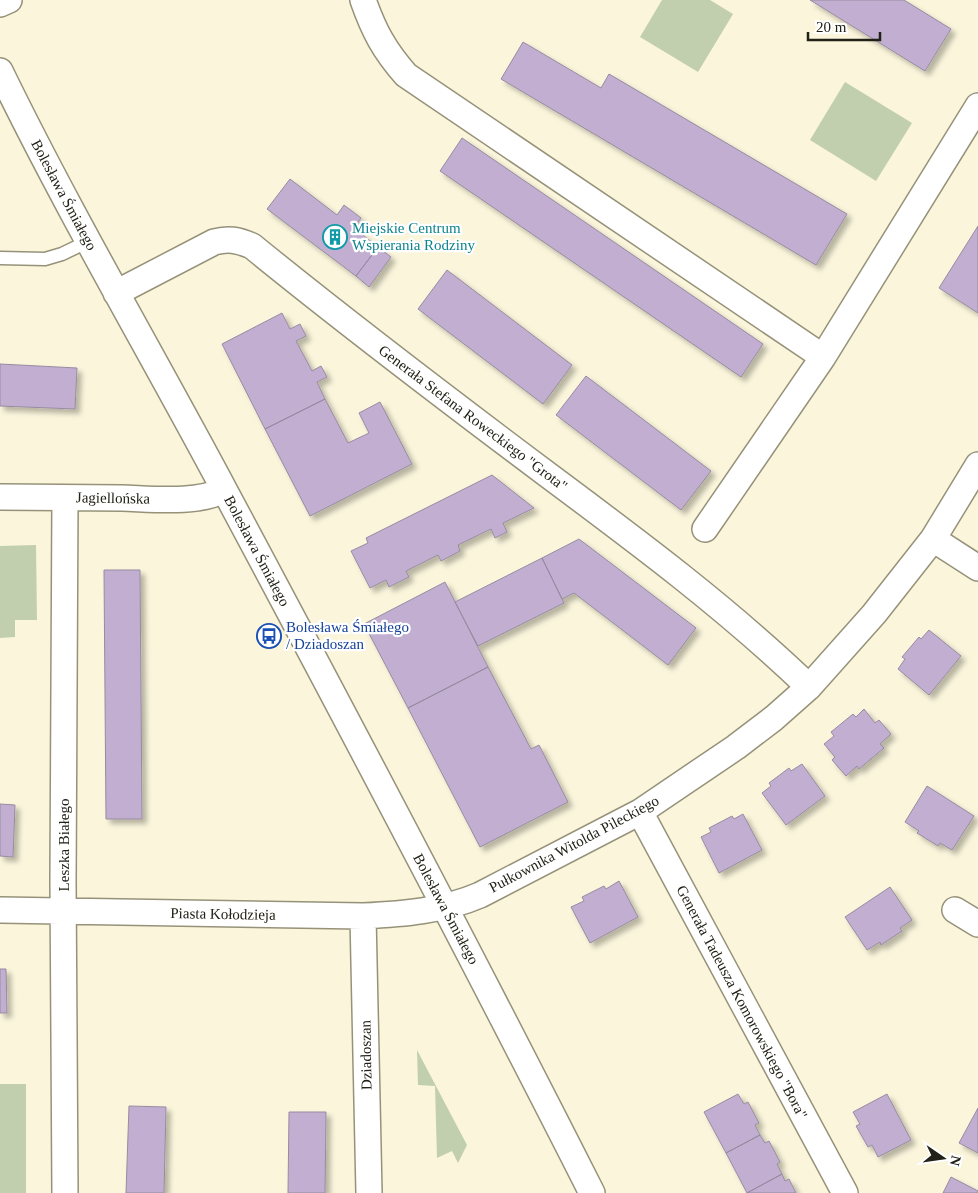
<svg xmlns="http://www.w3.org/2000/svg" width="978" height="1193" viewBox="0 0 978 1193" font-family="Georgia,serif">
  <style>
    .green { fill: #c2cfaf }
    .building { fill: #c2aed0; stroke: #978ba1; filter: url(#shadow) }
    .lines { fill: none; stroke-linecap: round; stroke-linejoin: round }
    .lane-casing { stroke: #96927a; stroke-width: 15 }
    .street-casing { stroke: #96927a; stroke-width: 28 }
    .lane { stroke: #fff; stroke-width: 12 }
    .street { stroke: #fff; stroke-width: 25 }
    .labels { text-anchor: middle; stroke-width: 4.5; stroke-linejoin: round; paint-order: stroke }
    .street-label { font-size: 15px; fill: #222117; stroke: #fff }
    .culture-label { font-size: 15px; fill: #0d838f; stroke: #fff; text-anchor: start }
    .transit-label { font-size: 15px; fill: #164399; stroke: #fff; text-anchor: start }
  </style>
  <defs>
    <filter id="shadow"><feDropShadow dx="4.5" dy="4.5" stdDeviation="2.5" flood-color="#0004"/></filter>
  </defs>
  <rect width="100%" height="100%" fill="#faf5db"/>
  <path class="green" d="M662,0H710L733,14L698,72L640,37Z
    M845,82L912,123L876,181L810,140Z
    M36,545L37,620H15V637L0,638V546Z
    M417,1050L467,1145L458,1163L452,1151L437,1158L435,1086L418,1085Z
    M0,1084H26V1193H0Z"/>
  <path class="building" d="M810,0H904L951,29L925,71Z
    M523,42L601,88L609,74L847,214L816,265L501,79Z
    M462,138L763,344L741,377L440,171Z
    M290,179L337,215L344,205L361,218L354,228L378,247L356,276L267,209Z
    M978,226V313L939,288Z
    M378,247L391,257L369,287L356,276Z
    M447,270L572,365L543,404L418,309Z
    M282,313L290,329L300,324L306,336L296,341L312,371L321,366L327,377L317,382L325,399L265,429L222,344Z
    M0,364L77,368L75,409L0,406Z
    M586,376L711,471L681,510L556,415Z
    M325,399L348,443L369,433L359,413L380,402L412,464L310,516L265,429Z
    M492,475L534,508L503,523L507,532L495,538L491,529L458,545L460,551L441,561L438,555L406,571L409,577L389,587L386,580L370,588L351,551L368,543L366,538Z
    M579,539L696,628L668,665L574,593L562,599L542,558Z
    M542,558L564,603L478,646L455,602Z
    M104,570H140L142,819H106Z
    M445,582L488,667L408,708L364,624Z
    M929,630L961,656L929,695L898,669L905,659L902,657L919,637L921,639Z
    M488,667L531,749L539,745L568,802L480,847L408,708Z
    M864,709L875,723L879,720L891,734L880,744L884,748L859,769L857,766L846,776L832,760L835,757L824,744L834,736L831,732L853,714L856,717Z
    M802,764L825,796L786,825L762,793L771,786L769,783L789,768L791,771Z
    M927,786L974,816L952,850L940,843L938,846L917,833L919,831L905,822Z
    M0,804L15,805L13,857L0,856Z
    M743,814L762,850L719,873L701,837L711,832L709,828L732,816L734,819Z
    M619,881L638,917L590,943L571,907L584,901L582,897L604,886L606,889Z
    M890,887L912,920L900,928L902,931L881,945L880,942L867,950L845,917Z
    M0,969H6L7,1013H0Z
    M738,1094L744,1104L748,1102L759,1123L755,1125L760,1135L726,1153L704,1112Z
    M887,1094L911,1140L878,1157L872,1145L868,1147L856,1126L860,1124L853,1112Z
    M129,1106L166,1107L164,1193H126Z
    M978,1108V1153L959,1143Z
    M289,1112H326L325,1193H288Z
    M760,1135L765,1143L769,1141L780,1162L777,1164L782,1174L747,1193L726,1153Z
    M782,1174L785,1181L789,1179L796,1193H747Z
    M951,1177L978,1191V1193H943Z"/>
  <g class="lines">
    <defs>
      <path id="lane" d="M0,258L45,259L62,254L89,241"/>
      <path id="street" d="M363,0C374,31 384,50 406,75L823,357
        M0,4L9,0
        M0,71C70,215 151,352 226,493C350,725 473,958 592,1193
        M116,293L214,242C228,238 238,240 252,246C349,325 448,400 548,475C638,542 728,609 809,687
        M0,497C41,497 82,498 122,498C154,499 196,504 224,490
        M65,498L63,881L65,1193
        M705,529L823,357L978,106
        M933,539L978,568
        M640,812L845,1193
        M0,910L363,916C403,914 443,911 480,895L640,812L736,747L774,718L809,687L874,614L933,539L978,465
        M955,910L978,924
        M363,916L369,1193"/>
    </defs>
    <use href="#lane" class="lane-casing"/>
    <use href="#street" class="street-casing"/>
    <use href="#lane" class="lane"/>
    <use href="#street" class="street"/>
  </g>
  <defs>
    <symbol id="building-ring" viewBox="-11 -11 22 22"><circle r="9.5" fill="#fff" stroke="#0f9aa8" stroke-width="1.5"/><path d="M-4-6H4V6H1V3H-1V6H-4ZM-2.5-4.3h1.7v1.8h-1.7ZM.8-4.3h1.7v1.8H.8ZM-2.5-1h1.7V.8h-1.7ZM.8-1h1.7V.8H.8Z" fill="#0f9aa8"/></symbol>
    <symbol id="bus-ring" viewBox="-11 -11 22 22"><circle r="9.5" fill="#fff" stroke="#1a4fb4" stroke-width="1.5"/><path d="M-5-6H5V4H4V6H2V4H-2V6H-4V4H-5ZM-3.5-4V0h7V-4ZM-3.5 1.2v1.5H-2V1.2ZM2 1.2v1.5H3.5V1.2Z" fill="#1a4fb4"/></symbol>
  </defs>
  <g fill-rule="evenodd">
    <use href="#building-ring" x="321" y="223" width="28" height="28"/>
    <use href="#bus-ring" x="255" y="622" width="28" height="28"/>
  </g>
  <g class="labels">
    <g class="street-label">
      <text transform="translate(64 195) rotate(62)" y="5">Bolesława Śmiałego</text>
      <text transform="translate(473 418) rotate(37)" y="5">Generała Stefana Roweckiego "Grota"</text>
      <text transform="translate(113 498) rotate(1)" y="5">Jagiellońska</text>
      <text transform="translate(257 551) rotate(62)" y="5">Bolesława Śmiałego</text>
      <text transform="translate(574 844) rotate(-28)" y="5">Pułkownika Witolda Pileckiego</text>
      <text transform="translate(64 845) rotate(-90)" y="5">Leszka Białego</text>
      <text transform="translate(446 909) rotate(62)" y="5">Bolesława Śmiałego</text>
      <text transform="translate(223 914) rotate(1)" y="5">Piasta Kołodzieja</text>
      <text transform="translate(742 1002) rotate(62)" y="5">Generała Tadeusza Komorowskiego "Bora"</text>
      <text transform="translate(366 1055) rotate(-91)" y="5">Dziadoszan</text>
    </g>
    <g class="culture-label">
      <text x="352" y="233">Miejskie Centrum<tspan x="352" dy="17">Wspierania Rodziny</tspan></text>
    </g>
    <g class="transit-label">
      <text x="286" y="632">Bolesława Śmiałego<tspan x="286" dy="17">/ Dziadoszan</tspan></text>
    </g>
  </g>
  <g transform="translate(943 1158) rotate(103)" stroke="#ffffff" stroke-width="4" paint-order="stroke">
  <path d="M0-4L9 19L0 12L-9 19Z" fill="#222117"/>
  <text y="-8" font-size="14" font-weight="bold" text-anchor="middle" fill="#222117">N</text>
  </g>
  <path d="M808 32v8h72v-8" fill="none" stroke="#222117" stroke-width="2.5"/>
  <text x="816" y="32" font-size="15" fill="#222117" stroke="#ffffff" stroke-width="4" paint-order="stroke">20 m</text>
</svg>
